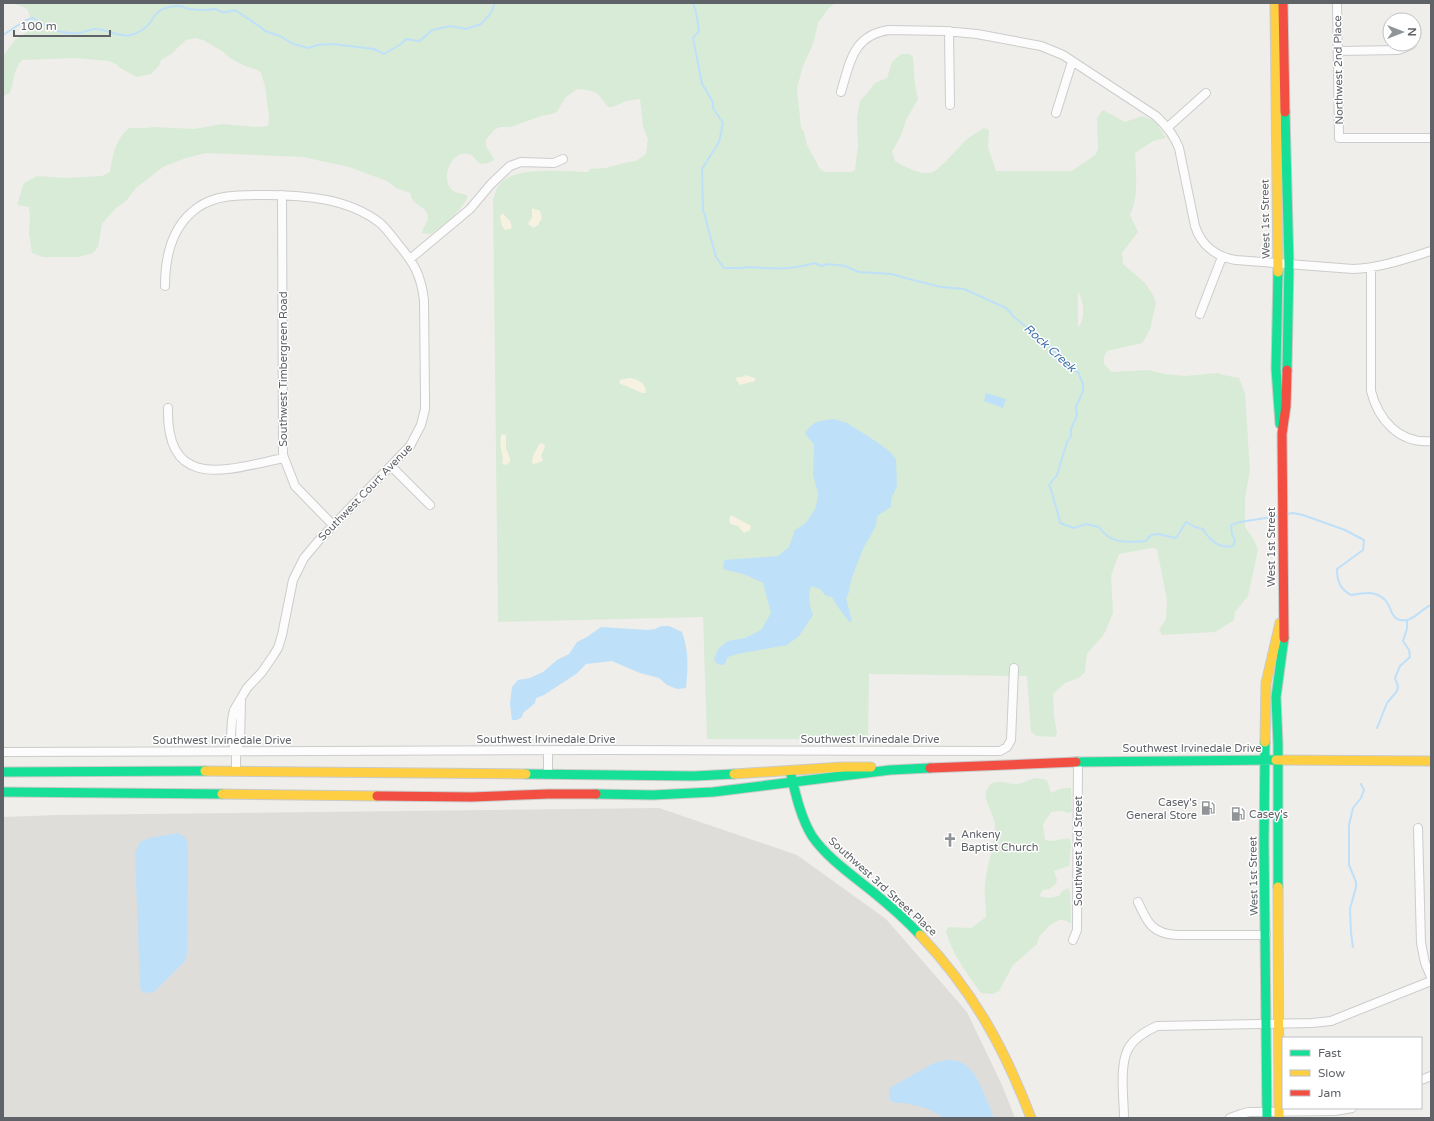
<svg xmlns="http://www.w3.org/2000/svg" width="1434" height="1121" viewBox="0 0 1434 1121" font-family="'Varela Round',sans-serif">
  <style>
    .industrial { fill: #dfddda }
    .green { fill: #d8ebd6; fill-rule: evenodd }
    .sand { fill: #f6f1e1 }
    .water { fill: #bfe0f9 }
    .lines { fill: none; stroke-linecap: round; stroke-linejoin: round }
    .stream { stroke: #bfe0f9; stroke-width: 2 }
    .street-casing { stroke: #cbcccc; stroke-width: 10 }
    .fast-casing { stroke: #cacacb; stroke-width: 11 }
    .slow-casing { stroke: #cacacb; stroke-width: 11 }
    .jam-casing { stroke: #cacacb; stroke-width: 11 }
    .street { stroke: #fdfcfc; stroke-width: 8 }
    .fast { stroke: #16e098; stroke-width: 9 }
    .slow { stroke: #ffcf43; stroke-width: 9 }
    .jam { stroke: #f24e42; stroke-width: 9 }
    .labels { text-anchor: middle; stroke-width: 3; stroke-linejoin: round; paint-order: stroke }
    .street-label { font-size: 11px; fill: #5f6368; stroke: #fff }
    .poi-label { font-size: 11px; fill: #5f6368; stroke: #fff; text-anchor: start }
    .water-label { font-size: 12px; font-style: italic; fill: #4174aa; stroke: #fff }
  </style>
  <rect width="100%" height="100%" fill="#efeeea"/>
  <path class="industrial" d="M659,808L797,855L886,919L967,1012L1002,1085L1015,1118H3V817L59,815Z"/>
  <path class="green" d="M10,3H835L828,9L818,23L813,44L803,66L797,88L801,128L804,132L807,145L820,169L825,172H851L855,170L858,145L857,118L860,101L868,92L875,83L887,78L892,62L901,54H909L913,57L915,85L918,99L906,120L902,133L892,152L895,161C906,167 920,176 933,172C939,170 958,148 964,142C970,136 978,132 984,128L989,130L988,147L996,171H1072L1095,155L1098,149L1097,118L1103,110L1125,122L1142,116L1155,121L1166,138L1153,141L1135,153C1136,173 1139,196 1130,215L1138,232L1122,253L1123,264L1145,283L1153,295L1156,303L1150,329L1146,337L1142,343L1107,351L1104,357V364L1112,372L1148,370L1165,374L1185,376L1218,373L1223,375L1239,378L1245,394L1249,456L1250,470L1245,498V527L1254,540L1258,550L1248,596L1235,612L1234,620L1215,632L1162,635L1159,630L1166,619L1167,600L1157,549L1151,548L1119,554L1111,576L1113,613L1106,630L1103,636L1090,650L1087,654L1085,672L1079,678L1065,683L1053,694L1054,716L1057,732L1055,737L1037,736L1031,732L1027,676L869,674L868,739H707L703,617L498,622L493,199C495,194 496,189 499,185C513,165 567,172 588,172L590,169L606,168L624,163L636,161L646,154L648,139L643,127L640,99L626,101L613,107H608C596,91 597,91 577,89L565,98L557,112L552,114L541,116L511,127H500L494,130L486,140V146L494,159L493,161C480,166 480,165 472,155C468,154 463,153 459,155C448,160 442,181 452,190C456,193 462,194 467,195V198C459,214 445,223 431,234L422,233C423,226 428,223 428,218C428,207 417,207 412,199C411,197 411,195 410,193L396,188L387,181L349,167L303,157L206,153L186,158L163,167L136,188L126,201L115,209L102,224L98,247L93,253L78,257H43L32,253L29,234L30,216L29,207L17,205L24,183L37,176L66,178L102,176L110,172C113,154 115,140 129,128H145L154,127L194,129L222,124L256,127L268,126L269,117L265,86L261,73L258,70L245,66L230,58L222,51L203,40L195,38L186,40L171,54L161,60L159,66L151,74L137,77L120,68L116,64L109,61L76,58L22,60C12,72 15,80 10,93L3,96V56L15,40L30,30C29,8 32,9 10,3ZM1078,291C1084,303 1086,317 1078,328Z
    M1037,778L1047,780L1051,793C1058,790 1064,787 1071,788L1072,811L1069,813L1061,811L1051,812L1043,824L1045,840C1058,843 1061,837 1070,839L1071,846L1069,866L1054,871L1057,880L1055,885L1049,889L1043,890L1039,896L1048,898L1059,896L1062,891L1069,888L1070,893L1071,923L1063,920H1059L1050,925L1039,937L1037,944L1013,965L999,991L993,994L981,993C966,972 954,957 946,932L948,927L971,928L986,917C986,906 984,895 985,883C987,864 995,845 995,826C995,813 978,797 990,785C997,778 1009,785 1017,784C1021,784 1030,779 1037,778Z"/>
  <path class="sand" d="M532,208L540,211L542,218L538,225L534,228L529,225L528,223L532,218Z
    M502,213L510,221L512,227L510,229L505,230L502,226L500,217Z
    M745,375L755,378V381L740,385L736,380L737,377H742Z
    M629,378C638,379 646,383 646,393H642L619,383L620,380Z
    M502,434L506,435V448L510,458V462L506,465L502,463L503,457C501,453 499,438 502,434Z
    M540,443L544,444L545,447L541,456L543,461L534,464L532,463L533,456Z
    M731,515C733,516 749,525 751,526L750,530L744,533L738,526L731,524L729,520Z"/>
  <path class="water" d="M986,393L1006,399L1003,408L984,401Z
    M834,419L847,423L877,442L889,451L896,459L897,486L891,499V507L877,516L876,526L863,549L851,580L849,592L846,598L852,621L849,622C843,613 836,606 832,597L826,596L820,589L811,586C808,596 809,606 813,615L799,636L787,645L737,654L728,657L724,665L717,664L714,659L718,649L728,641L745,638L761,630L771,613L763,583L746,575L723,569L724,560L778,556L789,547L795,530L806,523L816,507L818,493L813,475L814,445L805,433C814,420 819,421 834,419Z
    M661,626H669L682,632C689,652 688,667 686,688L677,689L667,685L659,678L640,673L612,661L586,664L576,674L544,695L536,698L535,703L523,713L522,717L517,720H512L510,704L512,687L518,680L530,678L543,672L557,660L569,654L577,642L587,637L601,627L648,630L655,629Z
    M178,833L186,838L188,846L187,954L185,961L154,992L143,993L140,988L135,853L140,842L149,838Z
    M947,1060C956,1060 964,1062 970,1069C978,1076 990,1107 994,1118H944L926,1108L905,1103H895C887,1100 888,1094 891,1087L934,1063Z"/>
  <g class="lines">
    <path class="stream" d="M693,3L696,12L699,31L693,38L702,84C707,90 708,96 713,102V108L723,123L719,142L702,169L703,211L705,215L707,224L716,257L724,268H742L748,267C773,269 790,270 815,263L821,266L828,264L845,266L859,272L892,274L909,279L941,287L964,289L1006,308L1014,317L1047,344L1070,369L1078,372L1083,384V391L1076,407L1077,415L1071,429V436L1067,442L1057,475L1049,485C1053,492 1053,500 1056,507C1058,513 1059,516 1060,523L1074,528L1086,524L1099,527C1102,531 1106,536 1111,538C1119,543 1136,542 1146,541L1151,535L1158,534L1176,538L1186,522L1195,527L1203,529C1210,541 1219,549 1233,546L1235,540L1232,535L1231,525L1240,522L1278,516
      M3,35L26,20L33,18C47,27 60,35 78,33C84,33 89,29 95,29C107,29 119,38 131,35C135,34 139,32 142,30C155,23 151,11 169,7C172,6 177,6 181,6C184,7 186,9 189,9C196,10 209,10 216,9C222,14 228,12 235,10L259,26L265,31L280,36L293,44L309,48L317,45L333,44L374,49L384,54L401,44L406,39L418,41L421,40L432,30L451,26L466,29L481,24L491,13L495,3
      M1287,514L1293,513L1303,515L1345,530L1364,540L1363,550L1337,569C1337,581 1340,589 1351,595C1362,593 1375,590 1384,599C1393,606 1389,623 1407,620C1416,618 1423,608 1431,605
      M1377,728L1387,703L1397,691L1398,686L1395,678L1400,666L1410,657L1409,650L1403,641L1407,629V620
      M1353,947L1351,933L1350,909L1356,887V882L1349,865V825L1353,808L1361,798L1364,790L1361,784"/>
    <defs>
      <path id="street" d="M1337,3L1339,138H1431
        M949,31L950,105
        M1338,51L1398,50L1404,48L1412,44
        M841,92C850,62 853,35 889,30L945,31L977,34L1041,46L1063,55L1156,116C1167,126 1174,135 1179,148L1195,226C1201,245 1216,257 1236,260L1353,269C1380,268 1405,259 1431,251
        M1056,113L1072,62
        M1168,127L1206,93
        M282,195L283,455L295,486L333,525
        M410,259L470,209L491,184L510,166L521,162L554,163L563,159
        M1371,268V391C1378,419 1399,444 1431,441
        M165,286C165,257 172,226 197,208C216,194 242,195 265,195C304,195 348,198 380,223C387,229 392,237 398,244C414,263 421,275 424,300L425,399V409L421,425L410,446L320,539L304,558L293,580L282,635L278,648L273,656L262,672L247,688L234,710L232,720L231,737L236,752V771
        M1200,314L1222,257
        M168,408C166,493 229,469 284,458
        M391,466L430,505
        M548,751V774
        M3,752L604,750L1000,751L1007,747L1011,740L1014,668
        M236,752L240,741L241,701
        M1418,828L1421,943L1425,963L1431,977
        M1138,902C1147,922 1152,934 1177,935H1266
        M1073,940L1077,930L1078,761
        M1421,1080L1431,1076
        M1124,1118C1124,1099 1119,1067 1128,1049C1134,1038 1146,1031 1157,1026L1312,1023L1331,1021L1431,981
        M1230,1118L1241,1114L1249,1112L1335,1111L1352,1108"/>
      <path id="fast" d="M1285,112L1289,264L1287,370
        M1278,272L1276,369L1280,424
        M1265,742L1264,842L1267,1118
        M1076,762L1276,760
        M3,772L205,771
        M526,774L694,776L734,774
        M791,775C796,796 801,818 812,836C827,858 852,875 873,892C889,905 906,920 920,935
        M3,792L222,794
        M596,794L653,795L713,792L890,770L930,768
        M1278,887V744L1276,697L1284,638"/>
      <path id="slow" d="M1275,3L1278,272
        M1265,742L1266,683L1280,623
        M1276,760L1431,761
        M205,771L526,774
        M734,774L842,767H871
        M222,794L377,796
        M1278,887L1279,1118
        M920,935C973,991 1004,1047 1031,1118"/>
      <path id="jam" d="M1283,3L1285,112
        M1284,638L1282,434L1286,406L1287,370
        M930,768L1076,762
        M377,796L472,797L548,794H596"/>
    </defs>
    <use href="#street" class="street-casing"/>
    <use href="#fast" class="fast-casing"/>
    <use href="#slow" class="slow-casing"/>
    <use href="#jam" class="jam-casing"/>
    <use href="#street" class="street"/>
    <use href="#fast" class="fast"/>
    <use href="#slow" class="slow"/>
    <use href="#jam" class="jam"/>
  </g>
  <defs>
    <symbol id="fuel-bare" viewBox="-9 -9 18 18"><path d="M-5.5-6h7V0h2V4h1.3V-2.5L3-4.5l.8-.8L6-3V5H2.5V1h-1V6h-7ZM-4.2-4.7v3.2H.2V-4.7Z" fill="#919496" stroke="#fff" stroke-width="2.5" paint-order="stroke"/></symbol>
    <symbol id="church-bare" viewBox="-9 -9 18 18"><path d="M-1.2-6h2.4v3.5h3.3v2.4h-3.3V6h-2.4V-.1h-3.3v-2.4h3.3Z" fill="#919496" stroke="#fff" stroke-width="2.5" paint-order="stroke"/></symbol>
  </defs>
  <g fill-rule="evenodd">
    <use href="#fuel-bare" x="1198" y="798" width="20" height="20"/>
    <use href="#fuel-bare" x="1228" y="804" width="20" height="20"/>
    <use href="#church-bare" x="940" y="830" width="20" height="20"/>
  </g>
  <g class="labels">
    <g class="street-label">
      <text transform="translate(1338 70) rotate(-91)" y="4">Northwest 2nd Place</text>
      <text transform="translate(1265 219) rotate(-91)" y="4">West 1st Street</text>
      <text transform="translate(283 369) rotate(-90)" y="4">Southwest Timbergreen Road</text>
      <text transform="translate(365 492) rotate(-46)" y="4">Southwest Court Avenue</text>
      <text transform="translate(1271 547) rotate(-90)" y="4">West 1st Street</text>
      <text x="546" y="743">Southwest Irvinedale Drive</text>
      <text x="870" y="743">Southwest Irvinedale Drive</text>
      <text x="222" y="744">Southwest Irvinedale Drive</text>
      <text x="1192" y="752">Southwest Irvinedale Drive</text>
      <text transform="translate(1078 851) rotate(-90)" y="4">Southwest 3rd Street</text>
      <text transform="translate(1253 876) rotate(-91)" y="4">West 1st Street</text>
      <text transform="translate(883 886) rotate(42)" y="4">Southwest 3rd Street Place</text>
    </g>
    <g class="poi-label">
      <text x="1197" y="806" text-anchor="end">Casey's<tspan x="1197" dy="13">General Store</tspan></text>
      <text x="1249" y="818">Casey's</text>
      <text x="961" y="838">Ankeny<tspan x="961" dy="13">Baptist Church</tspan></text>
    </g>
    <g class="water-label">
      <text transform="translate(1050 348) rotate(42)" y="4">Rock Creek</text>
    </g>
  </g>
  <rect width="1434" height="1121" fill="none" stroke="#5f6368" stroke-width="8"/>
  <rect x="1282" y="1037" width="140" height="72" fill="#ffffff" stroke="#bfc1c3"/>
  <rect x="1290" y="1050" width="20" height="6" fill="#16e098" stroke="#bfc1c3"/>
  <text x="1318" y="1057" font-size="12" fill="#5f6368">Fast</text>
  <rect x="1290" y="1070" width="20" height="6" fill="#ffcf43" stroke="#bfc1c3"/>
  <text x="1318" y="1077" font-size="12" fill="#5f6368">Slow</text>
  <rect x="1290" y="1090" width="20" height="6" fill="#f24e42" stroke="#bfc1c3"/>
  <text x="1318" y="1097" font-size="12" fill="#5f6368">Jam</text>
  <g transform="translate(1402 32) rotate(90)"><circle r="19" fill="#ffffff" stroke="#bfc1c3"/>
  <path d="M0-3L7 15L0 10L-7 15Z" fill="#919496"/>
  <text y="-6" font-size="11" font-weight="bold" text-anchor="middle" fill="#5f6368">N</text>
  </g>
  <path d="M14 30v6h96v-6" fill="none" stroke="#5f6368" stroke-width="2"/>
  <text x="20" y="30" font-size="12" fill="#5f6368" stroke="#ffffff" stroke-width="3" paint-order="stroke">100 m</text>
</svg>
